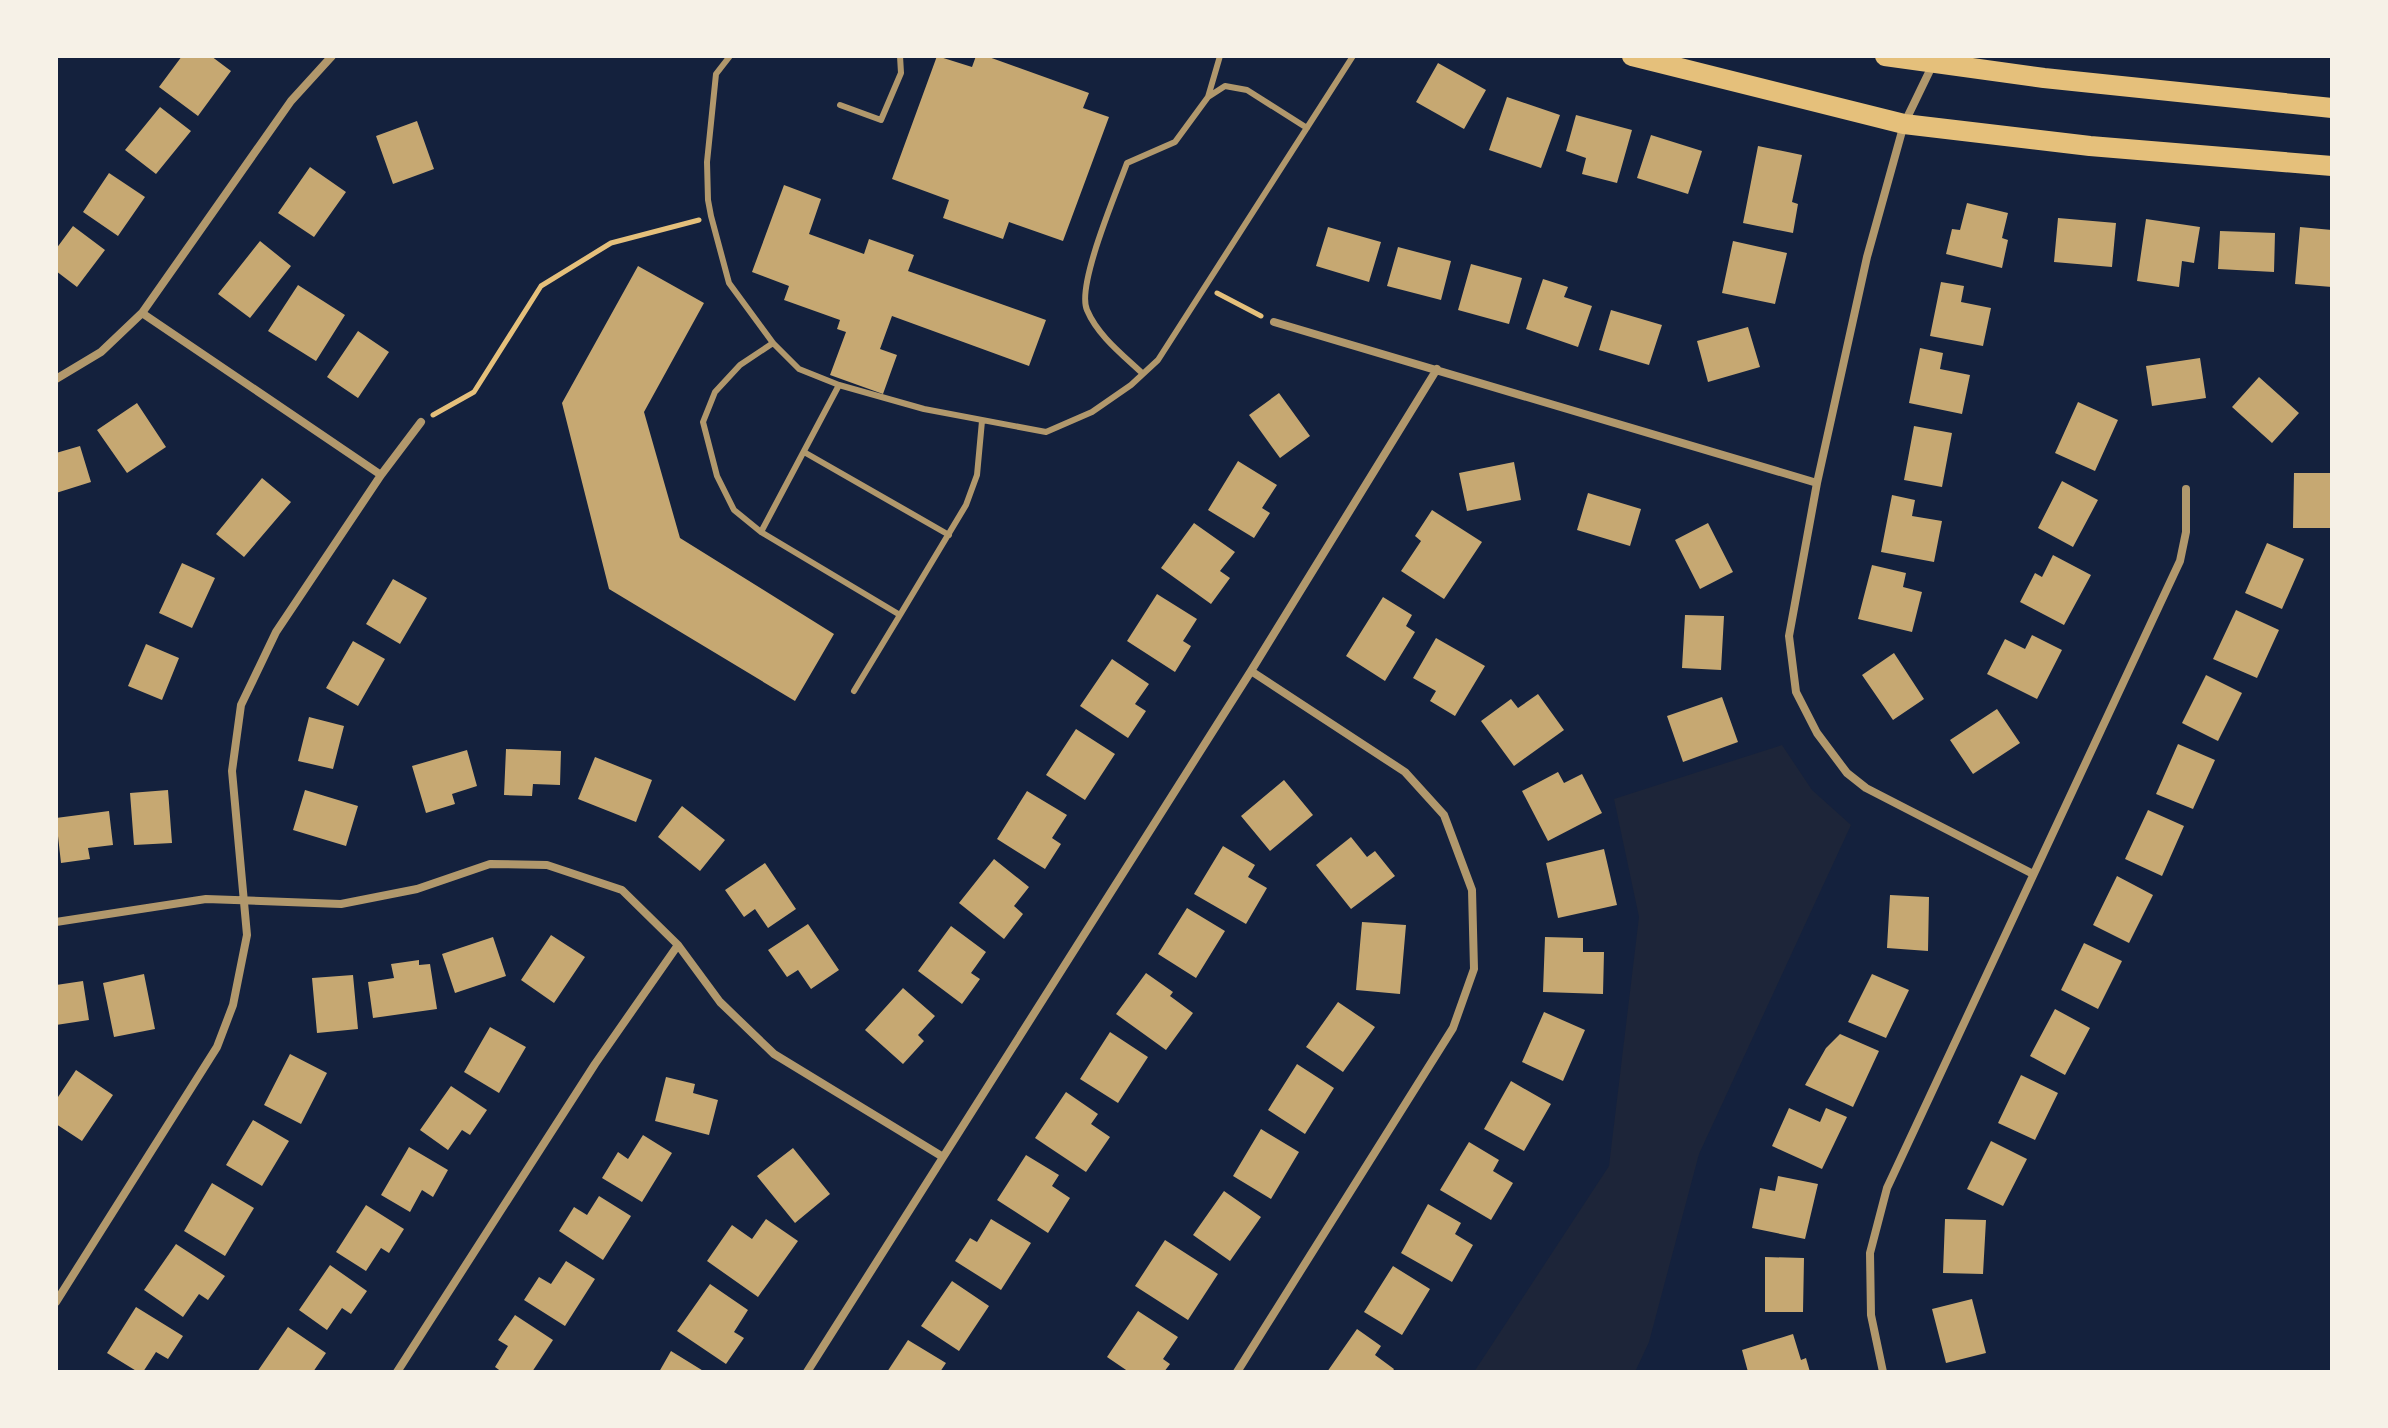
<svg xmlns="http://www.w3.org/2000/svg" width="2388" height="1428" viewBox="0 0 2388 1428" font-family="Mulish,sans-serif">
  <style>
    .green { fill: #1d2539 }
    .building { fill: #c6a872 }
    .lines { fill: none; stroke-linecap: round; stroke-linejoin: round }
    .path { stroke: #e5c07b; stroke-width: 5 }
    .service { stroke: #b1986c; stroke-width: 6 }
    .minor { stroke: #b1986c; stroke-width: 8 }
    .primary { stroke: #e5c07b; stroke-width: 20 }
  </style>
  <rect width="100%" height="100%" fill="#14213d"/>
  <path class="green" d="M1782,745L1812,790L1851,825L1699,1154L1649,1342L1635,1372H1474L1609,1166L1639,917L1614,799Z"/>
  <path class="building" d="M182,56H211L231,71L198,116L159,87Z
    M937,56L972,67L976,56H986L1089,93L1083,108L1109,117L1063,241L1009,222L1003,239L943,218L949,200L892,179Z
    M1438,63L1486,90L1464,129L1416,102Z
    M1507,97L1560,115L1541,168L1489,150Z
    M160,107L191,131L156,174L125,150Z
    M1576,115L1632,130L1617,183L1582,174L1586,158L1566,151Z
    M417,121L434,169L393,184L376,136Z
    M1651,135L1702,151L1688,194L1637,178Z
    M1758,146L1802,155L1792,202L1798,204L1793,233L1743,223Z
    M310,167L346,192L314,237L278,213Z
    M109,173L145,197L118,236L83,212Z
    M784,185L821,199L809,234L864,254L869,239L914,255L908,271L1046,320L1029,366L892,316L880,349L897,355L883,394L830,375L846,332L837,329L840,320L784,300L789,286L752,272Z
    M1967,203L2008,213L2002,238L2008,240L2002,268L1946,254L1952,229L1960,230Z
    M2058,218L2116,223L2112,267L2054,262Z
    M2146,219L2200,227L2194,263L2182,261L2179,287L2137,281Z
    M73,226L105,250L77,287L56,271V249Z
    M1328,227L1381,242L1369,282L1316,266Z
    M2300,227L2332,230V287L2295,284Z
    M2220,231L2275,233L2274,272L2218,269Z
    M260,241L291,266L250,318L218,294Z
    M1733,241L1787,253L1775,304L1722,293Z
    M1398,247L1451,261L1441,300L1387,286Z
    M1471,264L1522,278L1509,324L1458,310Z
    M638,266L704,303L644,412L680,538L834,634L795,701L609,589L562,403Z
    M1543,279L1568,287L1564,297L1592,306L1578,347L1526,329Z
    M1941,282L1964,286L1961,302L1991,308L1983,346L1930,336Z
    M298,285L345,315L316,361L268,331Z
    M1611,310L1662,325L1649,365L1599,350Z
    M1748,327L1760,367L1708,382L1697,341Z
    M358,331L389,352L358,398L327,377Z
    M1920,348L1943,353L1940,369L1970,375L1962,414L1909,403Z
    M2200,358L2206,398L2152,406L2146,366Z
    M2259,377L2299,413L2272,443L2232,407Z
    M1279,393L1310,436L1280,458L1249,415Z
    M2078,402L2118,420L2095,471L2055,453Z
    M137,403L166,447L127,473L97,430Z
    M1914,426L1952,433L1942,487L1904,480Z
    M80,446L91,482L56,493V453Z
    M1238,461L1277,485L1262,508L1270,513L1254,538L1208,510Z
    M1514,462L1521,500L1467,511L1459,473Z
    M2294,473H2332V528H2293Z
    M262,478L291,502L244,557L216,534Z
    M2062,481L2098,500L2073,547L2038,528Z
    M1588,493L1641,509L1630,546L1577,530Z
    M1892,495L1915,500L1912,516L1942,521L1934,562L1881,552Z
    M1432,510L1482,542L1444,599L1401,571L1421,541L1415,536Z
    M1194,523L1235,552L1220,571L1230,578L1211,604L1161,568Z
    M1708,523L1733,572L1700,589L1675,540Z
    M2267,543L2304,559L2282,609L2245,593Z
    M2053,555L2091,575L2064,625L2020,602L2035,573L2042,577Z
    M182,563L215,578L192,628L159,613Z
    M1872,565L1906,573L1903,587L1922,592L1912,632L1858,619Z
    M393,579L427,598L400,644L366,624Z
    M1157,594L1197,619L1183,641L1191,646L1175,672L1127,641Z
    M1383,597L1412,615L1406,626L1415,632L1385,681L1346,656Z
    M2236,610L2279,630L2257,678L2213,659Z
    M1685,615L1724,616L1721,670L1682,668Z
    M2032,635L2062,650L2037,699L1987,674L2005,639L2025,649Z
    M1436,638L1485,666L1455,716L1430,701L1436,691L1413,678Z
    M353,641L385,659L358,706L326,688Z
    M146,644L179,658L162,700L128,686Z
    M1894,653L1924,699L1893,720L1862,675Z
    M1112,659L1149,684L1135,704L1146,711L1128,738L1080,706Z
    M2206,675L2242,693L2218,741L2182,723Z
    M1538,694L1564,730L1514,766L1481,721L1511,699L1518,708Z
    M1722,697L1738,742L1683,762L1667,716Z
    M1997,709L2020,743L1973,774L1950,740Z
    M309,717L344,726L333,769L298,761Z
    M1076,729L1115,754L1085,800L1046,775Z
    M2178,744L2215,760L2193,809L2156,794Z
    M506,749L561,751L560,785L533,784L532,796L504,795Z
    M467,750L477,786L452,794L455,804L426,813L412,766Z
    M595,757L652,780L636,822L578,799Z
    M1558,772L1564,783L1582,774L1602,813L1548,841L1522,791Z
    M1284,780L1313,815L1270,851L1241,816Z
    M168,790L172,843L134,845L130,793Z
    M305,790L358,806L346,846L293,830Z
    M1027,791L1067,815L1052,838L1061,844L1045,869L997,839Z
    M682,806L725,840L700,871L658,837Z
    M2148,810L2184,826L2162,876L2125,859Z
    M109,811L113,845L88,848L90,859L61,863L56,818Z
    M1351,837L1367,857L1375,851L1395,876L1351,909L1316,865Z
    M1223,846L1255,865L1248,877L1267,888L1246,924L1194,894Z
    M1604,849L1617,905L1558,918L1546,863Z
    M994,859L1029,887L1014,906L1023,914L1004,939L959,903Z
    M765,863L796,909L768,928L755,909L744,917L725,890Z
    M2117,876L2153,895L2129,943L2093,925Z
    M1890,895L1929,897L1928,951L1887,948Z
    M1187,908L1225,931L1196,978L1158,954Z
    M1362,922L1406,925L1400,994L1356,990Z
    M808,924L839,970L811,989L798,970L787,977L768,950Z
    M951,926L986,952L971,973L980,979L962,1004L918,971Z
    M551,935L585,957L554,1003L521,980Z
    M493,937L506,976L455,993L442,954Z
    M1545,937L1583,938V952H1604L1603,994L1543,992Z
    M2084,943L2122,961L2098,1009L2061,990Z
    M419,960V965L430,964L437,1009L373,1018L368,982L394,978L391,964Z
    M1146,973L1173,992L1170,996L1193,1013L1166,1050L1116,1014Z
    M144,974L155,1029L114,1037L103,983Z
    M1872,974L1909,990L1886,1038L1848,1022Z
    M353,975L358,1029L317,1033L312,978Z
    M83,981L89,1020L56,1025V985Z
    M903,988L935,1016L918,1035L924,1041L903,1064L865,1030Z
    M1338,1002L1375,1027L1343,1072L1306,1047Z
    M2055,1009L2090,1028L2065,1075L2030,1056Z
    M1544,1012L1585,1030L1563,1081L1522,1062Z
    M490,1027L526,1047L499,1093L464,1072Z
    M1110,1032L1148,1057L1118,1103L1080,1079Z
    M1840,1034L1879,1051L1853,1107L1805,1085L1826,1048Z
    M290,1054L327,1073L301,1124L264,1105Z
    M1297,1064L1334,1088L1305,1134L1268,1110Z
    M76,1070L113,1095L82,1141L56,1124V1100Z
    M2021,1075L2058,1093L2035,1140L1998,1123Z
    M666,1077L695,1084L693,1093L718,1100L709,1135L655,1121Z
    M1511,1081L1551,1104L1524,1151L1484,1129Z
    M451,1086L487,1110L470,1135L462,1130L448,1150L420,1130Z
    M1066,1092L1098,1114L1091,1124L1110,1137L1086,1172L1035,1138Z
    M1789,1108L1820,1122L1826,1108L1847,1117L1822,1169L1772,1146Z
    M253,1120L289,1141L262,1186L226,1165Z
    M1261,1129L1299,1152L1271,1199L1233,1176Z
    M643,1135L672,1153L642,1202L602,1178L618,1152L628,1159Z
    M1991,1141L2027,1159L2003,1206L1967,1189Z
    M1469,1142L1499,1160L1493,1171L1513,1183L1491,1220L1440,1190Z
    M409,1147L448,1170L433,1197L422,1190L410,1212L381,1195Z
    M793,1148L830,1194L795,1223L757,1176Z
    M1026,1155L1059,1175L1052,1186L1070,1198L1048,1233L997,1200Z
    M1778,1176L1818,1184L1805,1239L1752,1228L1760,1188L1775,1191Z
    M212,1183L254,1208L225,1256L184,1231Z
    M1224,1191L1261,1217L1230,1261L1193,1235Z
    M599,1196L631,1216L603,1260L559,1231L574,1207L587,1215Z
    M1428,1204L1461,1223L1455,1234L1473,1245L1452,1282L1401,1253Z
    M366,1205L404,1229L389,1253L381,1248L366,1271L336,1252Z
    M766,1219L798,1241L758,1297L707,1261L732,1225L752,1239Z
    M991,1219L1031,1243L1001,1290L955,1261L970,1238L977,1242Z
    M1945,1219L1986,1220L1983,1274L1943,1273Z
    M1165,1240L1218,1274L1188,1320L1135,1286Z
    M176,1244L225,1276L208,1300L199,1294L183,1317L144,1290Z
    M1765,1257L1804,1258L1803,1312H1765Z
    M566,1261L595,1279L565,1326L524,1300L539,1277L551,1284Z
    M330,1265L367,1291L351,1314L342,1308L327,1330L299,1310Z
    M1393,1266L1430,1289L1402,1335L1364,1312Z
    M952,1281L989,1306L959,1351L921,1326Z
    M710,1284L748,1310L734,1332L744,1338L726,1364L677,1331Z
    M1972,1299L1986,1353L1946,1363L1932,1309Z
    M136,1307L183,1336L168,1359L156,1352L143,1372H138L107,1353Z
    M1138,1311L1178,1337L1163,1359L1170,1364L1164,1372H1129L1107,1357Z
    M515,1315L553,1340L532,1372H502L495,1367L508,1346L498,1340Z
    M288,1327L326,1353L313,1372H257Z
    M1357,1329L1381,1346L1375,1355L1394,1369L1392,1372H1327Z
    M1793,1334L1801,1360L1806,1358L1810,1372H1748L1742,1350Z
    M908,1340L946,1363L940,1372H887Z
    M671,1351L705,1372H659Z"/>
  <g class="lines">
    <path class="path" d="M1217,293L1261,316
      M433,415L474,392L541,286L611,243L699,220"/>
    <path class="service" d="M730,56L716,74L707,162L708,200L711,216L729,283L773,343L799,369L839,385L924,409L1046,432L1092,412L1131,385L1158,360L1353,56
      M1208,97L1225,86L1247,90L1307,128
      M840,105L881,120L901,73L900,56
      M773,343L740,365L715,392L703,422L717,476L734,510L761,532L900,615L966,505L977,475L982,421
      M1143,374C1123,355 1098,336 1087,310C1076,286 1117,191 1127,163L1175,142L1208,97L1220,56
      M804,452L949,535
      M761,532L839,385
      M854,691L900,615"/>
    <path class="minor" d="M1933,64L1904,124L1867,257L1817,483L1789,636L1796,692L1817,733L1847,773L1866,788L2033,874
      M142,313L381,475
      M1274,322L1817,483
      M56,379L101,352L142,313L291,101L332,56
      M56,922L206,899L341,904L417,889L490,864L547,865L622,890L678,945L720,1002L774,1054L943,1157
      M56,1302L217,1047L233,1005L247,935L232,771L241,705L276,632L381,475L421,422
      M397,1372L595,1064L678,945
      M807,1372L1251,671L1437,369
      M1237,1372L1453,1028L1474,969L1472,890L1444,815L1405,772L1251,671
      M1883,1372L1871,1315L1870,1253L1887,1188L2180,561L2186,532V489"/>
    <path class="primary" d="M1632,56L1904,124L2090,146L2332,166
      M1885,56L2044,78L2332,108"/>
  </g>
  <rect width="2388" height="1428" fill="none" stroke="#f6f1e7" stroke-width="116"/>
</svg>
